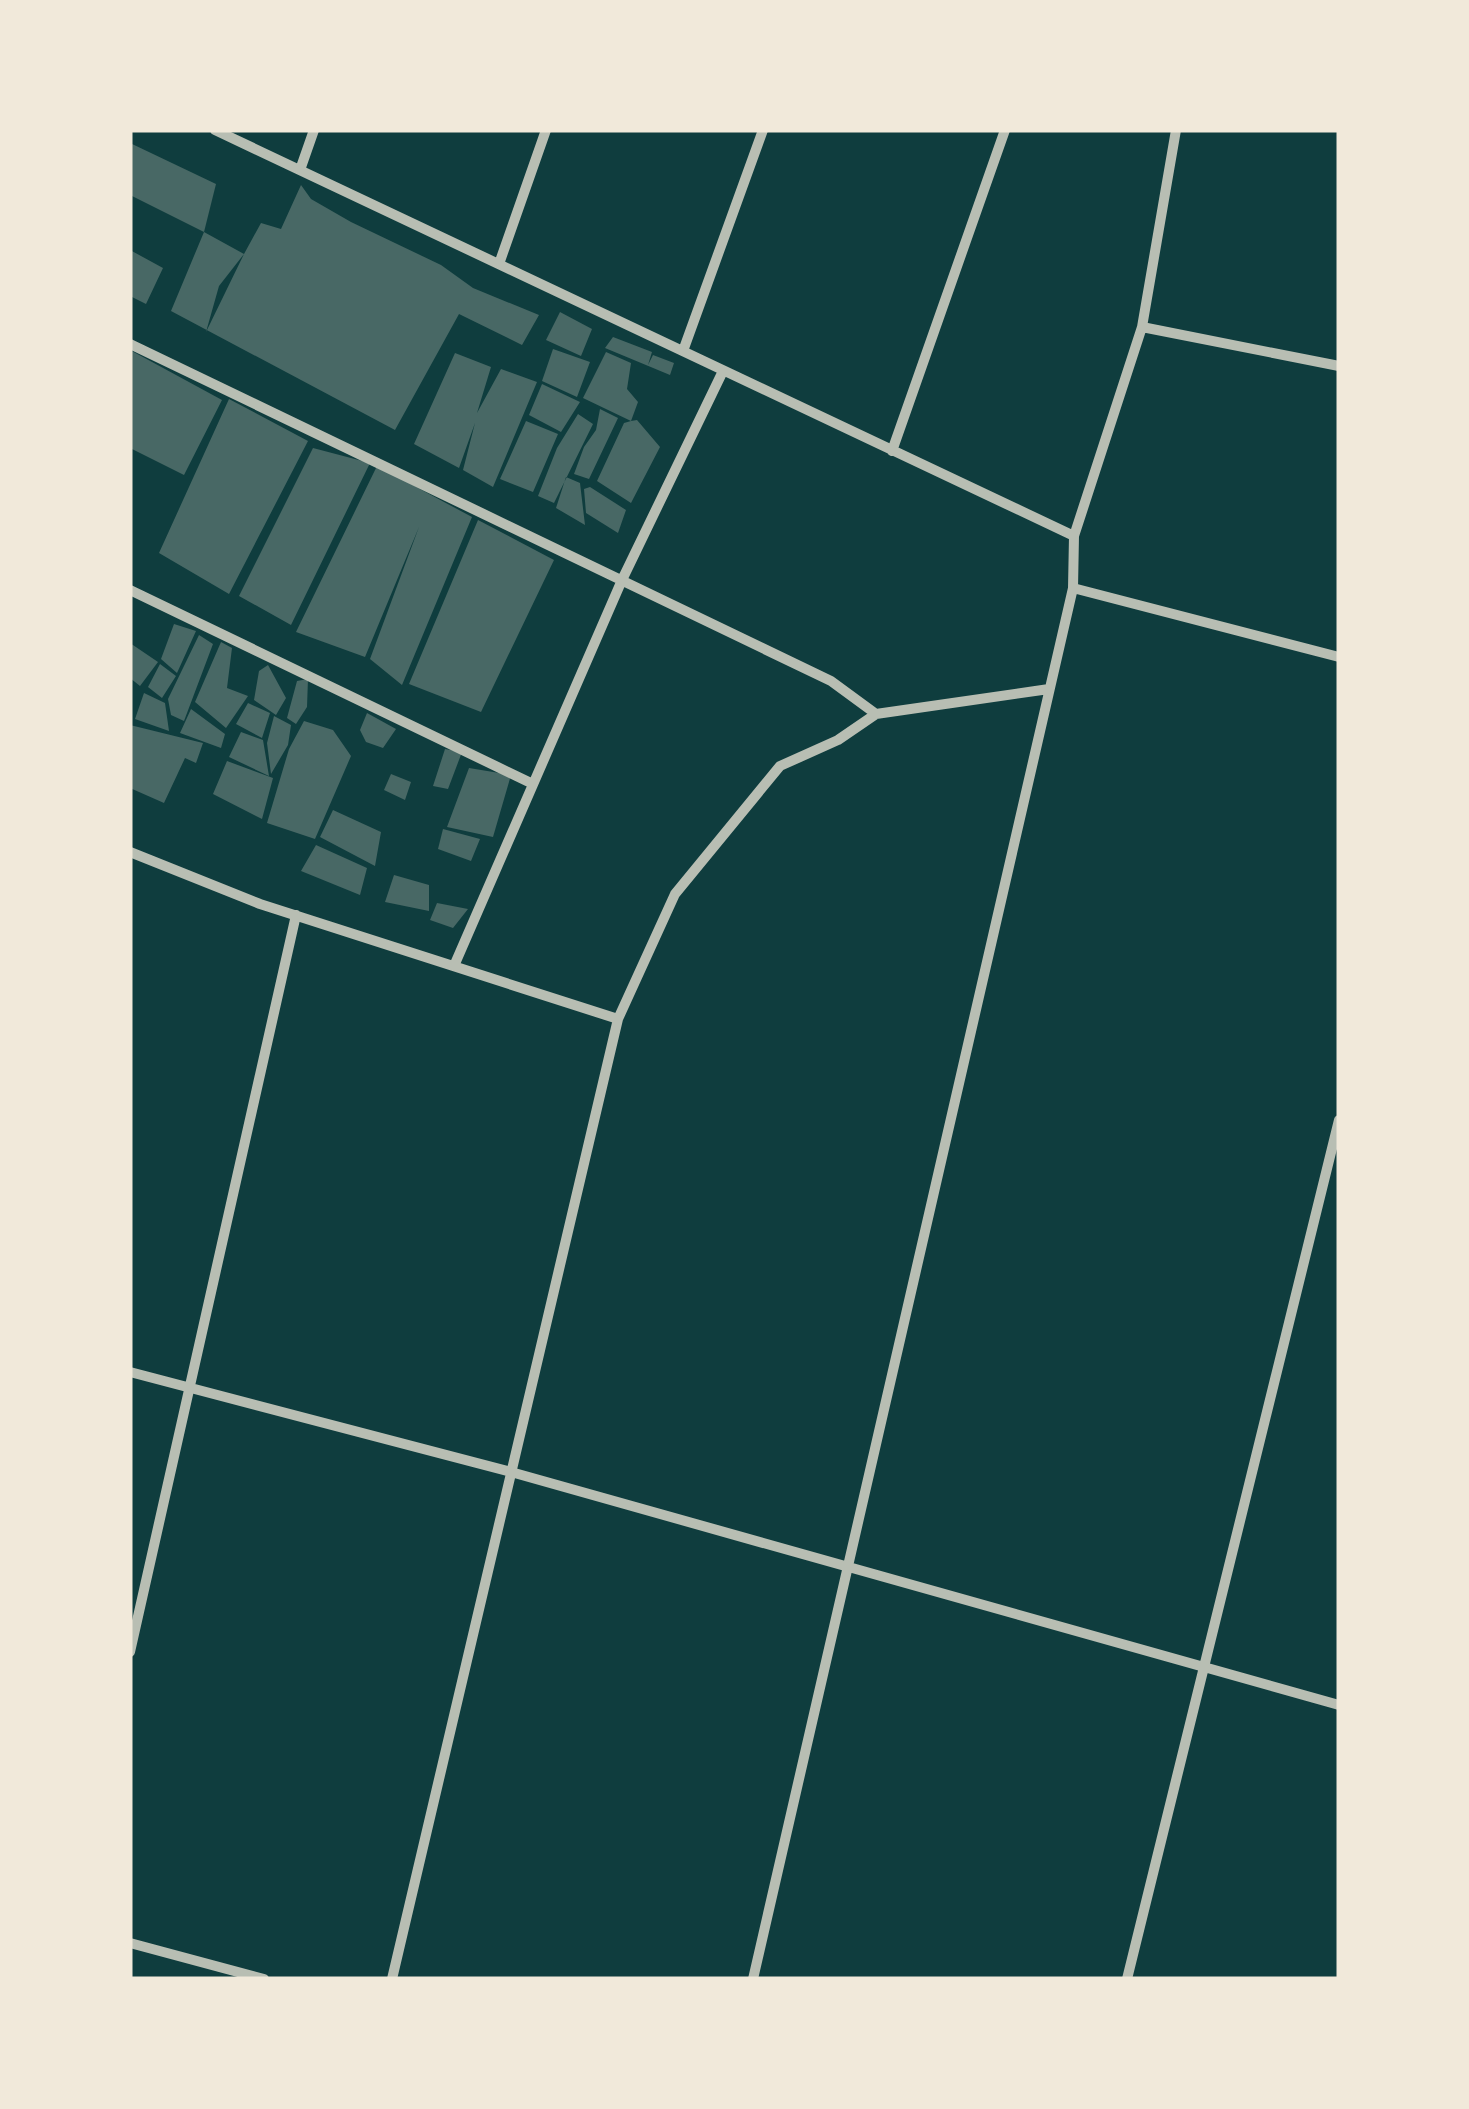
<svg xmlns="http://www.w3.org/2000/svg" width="1469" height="2109" viewBox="0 0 1469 2109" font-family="'PT Sans',sans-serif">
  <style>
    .building { fill: #486865; fill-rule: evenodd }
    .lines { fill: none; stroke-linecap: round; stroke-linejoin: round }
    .minor { stroke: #b8beb3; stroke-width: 10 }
  </style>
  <rect width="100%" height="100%" fill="#0f3d3e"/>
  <path class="building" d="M130,143L216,184L204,232L130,195Z
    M301,185L311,199L351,222L441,265L473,288L539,315L522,345L459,314L395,430L171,311L204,232L244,254L261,223L281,229ZM244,254L206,332L219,286Z
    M130,250L163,268L146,304L130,296Z
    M560,312L592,329L581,356L546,340Z
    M613,337L652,352L648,365L653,355L674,363L670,375L605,348Z
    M553,349L590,362L577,397L542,381Z
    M130,350L222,400L184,475L130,448Z
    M606,352L631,363L627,389L638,402L631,421L637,420L660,447L631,503L597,481L624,423L631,421L583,398Z
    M455,353L491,367L477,413L501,369L537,382L493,487L463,470L475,423L459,468L414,444Z
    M542,384L580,402L561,432L529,415Z
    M229,399L308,441L229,594L159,553Z
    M600,409L618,418L589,479L574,474L584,447L596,430Z
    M578,414L593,424L554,503L538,496L557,448Z
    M526,421L558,434L533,492L500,479Z
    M313,448L370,463L291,625L239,596Z
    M377,466L472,517L402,685L370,659L419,527L365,657L296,632Z
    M566,477L580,483L585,525L556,508Z
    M590,487L626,510L618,533L586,513L584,489Z
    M478,520L554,560L481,712L409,684Z
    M174,624L196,631L177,673L161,659Z
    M199,635L213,644L184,721L171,715L168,699Z
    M221,642L232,648L227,688L248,696L226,728L195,702Z
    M130,643L158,662L140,686L130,678Z
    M160,664L176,676L162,698L148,687Z
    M268,665L286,698L276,715L254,700L259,671Z
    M308,679L307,707L296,724L287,718L297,681Z
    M144,693L165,703L169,731L135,719Z
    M248,703L270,713L262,738L236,724Z
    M191,709L225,734L221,748L180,733Z
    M367,713L396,729L383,748L366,742L360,730Z
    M274,716L291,725L288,745L271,774L267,743Z
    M304,721L333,730L351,756L315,839L267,823L289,749Z
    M130,725L203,743L196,763L185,758L164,803L130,788Z
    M241,732L263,740L269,776L229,757Z
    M445,749L462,752L448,789L433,786Z
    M227,761L273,778L262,819L213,794Z
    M469,768L511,775L493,837L447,827Z
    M391,774L411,782L405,800L384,790Z
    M333,810L381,832L375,866L320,837Z
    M443,829L480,839L471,861L438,849Z
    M316,845L367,868L360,895L301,871Z
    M394,875L429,885V911L385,902Z
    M437,903L468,909L453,928L430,920Z"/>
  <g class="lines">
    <path class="minor" d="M215,130L1074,536
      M300,170L314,130
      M499,264L546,130
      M1142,327L1339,366
      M130,344L831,681L876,714
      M683,351L763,130
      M892,451L1005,130
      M1073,588L1339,657
      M130,590L533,784
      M130,852L260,904L618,1019
      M454,966L622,580L723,371
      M130,1372L511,1472L1339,1705
      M130,1652L296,915
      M130,1943L264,1979
      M392,1979L618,1019L675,894L780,766L838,740L876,714L1049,689
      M753,1979L1073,588L1074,536L1142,327L1176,130
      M1127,1979L1339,1120"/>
  </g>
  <rect width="1469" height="2109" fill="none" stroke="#f1e9da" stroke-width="265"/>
</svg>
